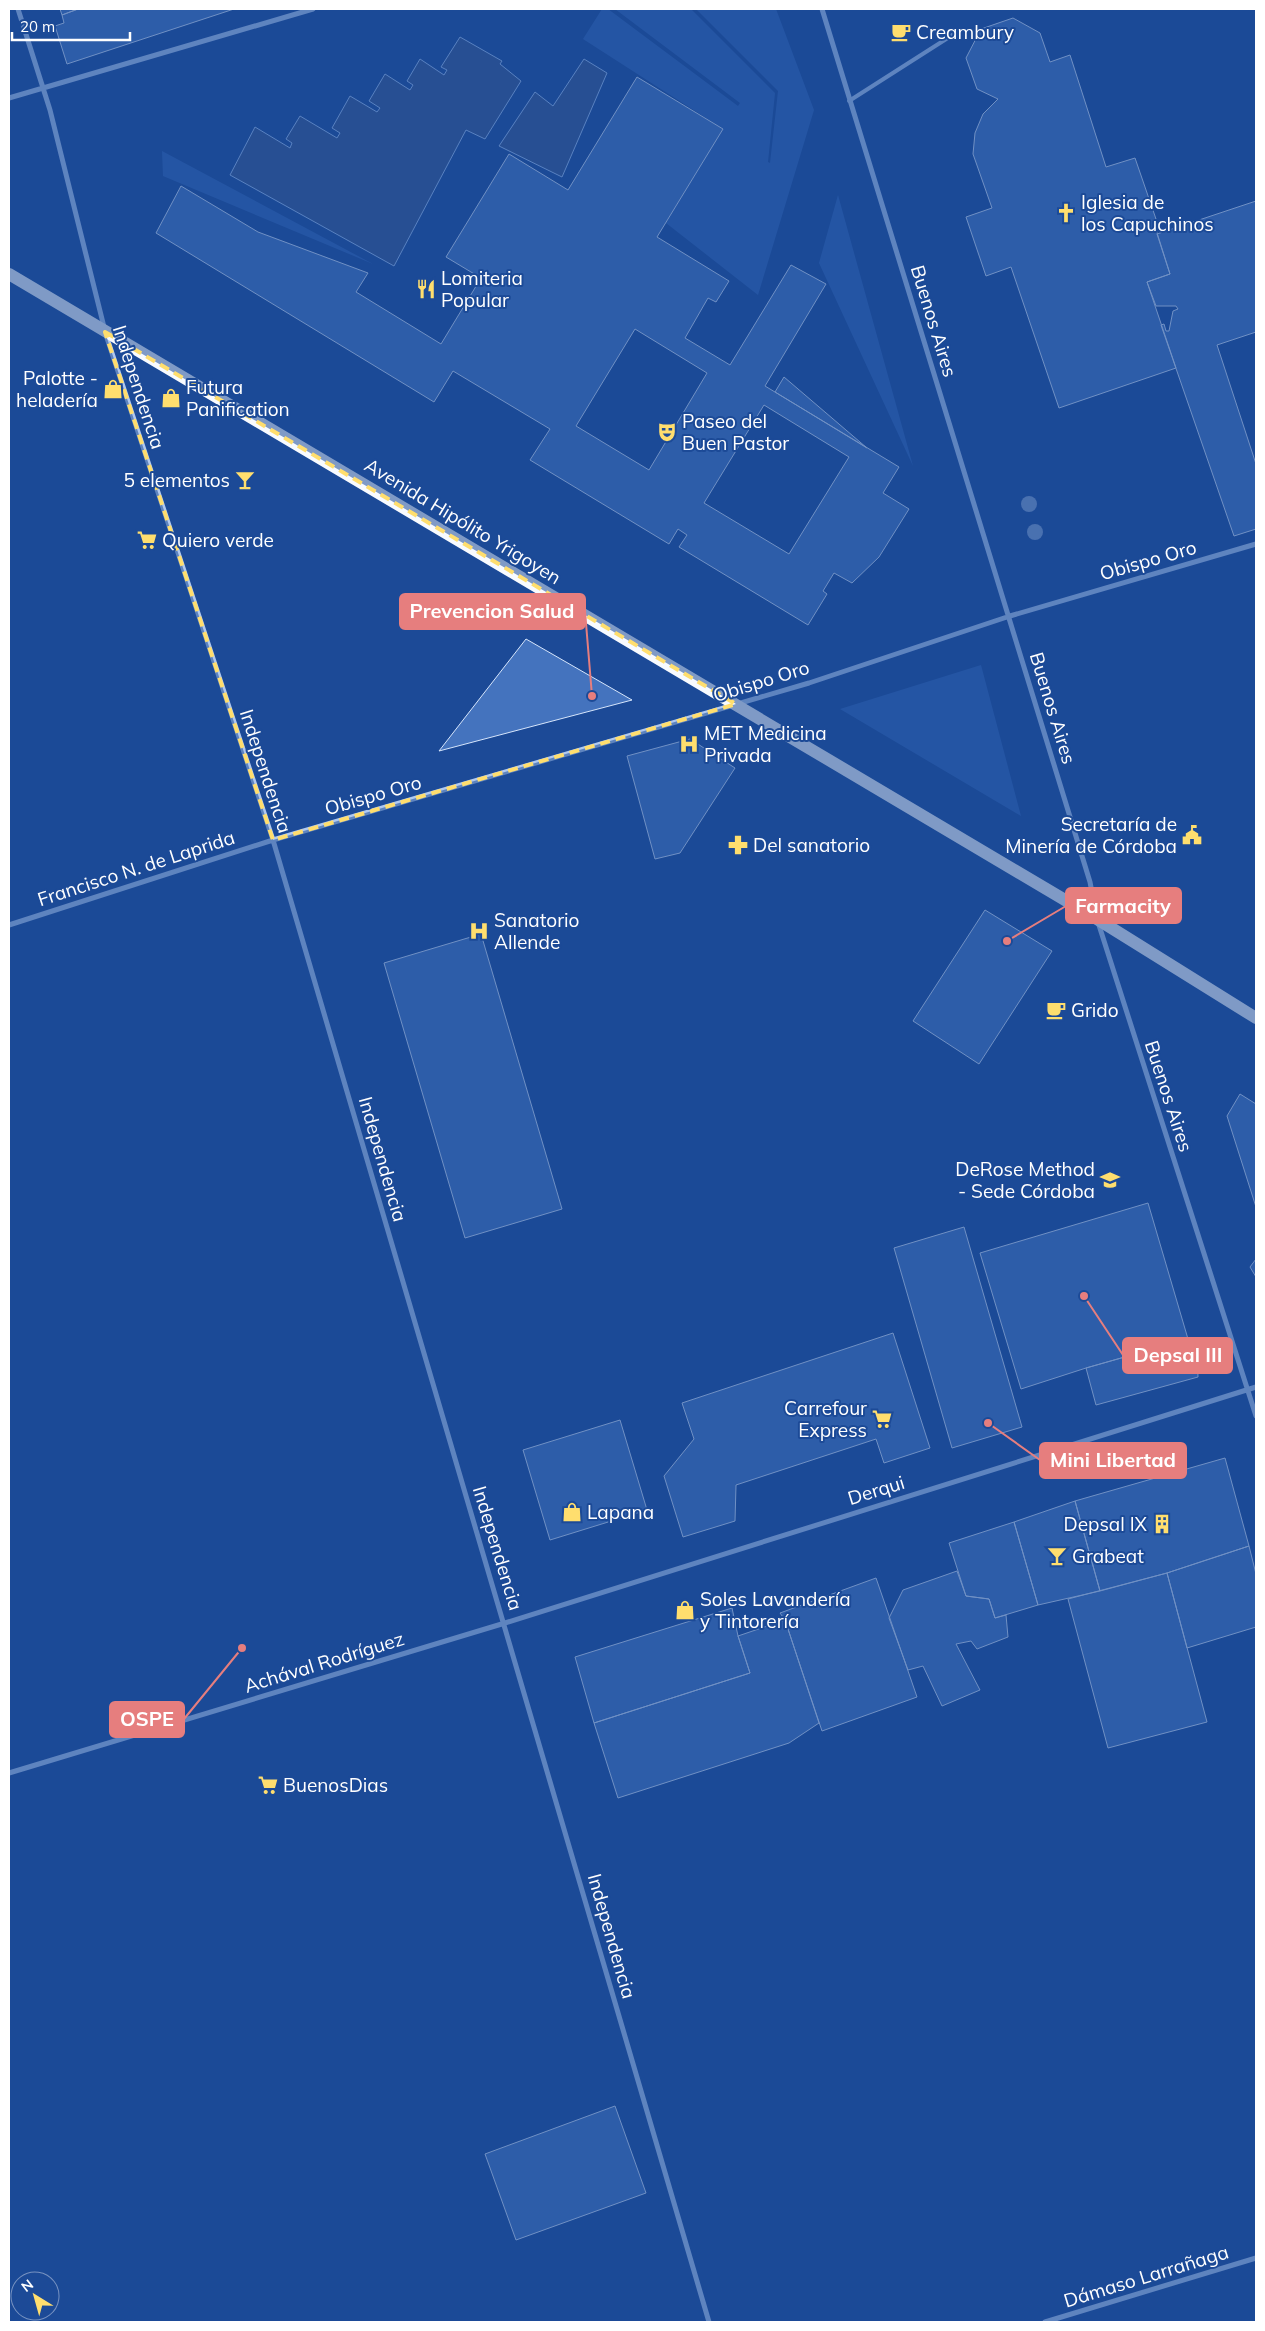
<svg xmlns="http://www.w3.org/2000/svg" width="1265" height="2331" viewBox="0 0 1265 2331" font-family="Mulish,sans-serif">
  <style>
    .green { fill: #3063b4 }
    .water { fill: #35568f; stroke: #a3c3f2 }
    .building { fill: #4473be; stroke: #d6e5fb; fill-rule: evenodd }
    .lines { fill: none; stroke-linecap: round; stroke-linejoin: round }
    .service { stroke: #b0c9f0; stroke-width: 4 }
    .minor { stroke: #b0c9f0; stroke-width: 5 }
    .primary { stroke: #f8fbff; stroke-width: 12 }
    .tree { fill: #829fce }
    .marked { fill: none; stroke: #ffde6e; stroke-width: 4; stroke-dasharray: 10 6; stroke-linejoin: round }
    .labels { text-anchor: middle; stroke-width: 4; stroke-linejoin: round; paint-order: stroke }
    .poi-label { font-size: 19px; fill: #fff; stroke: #1c4a97; text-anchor: start }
    .street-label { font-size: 19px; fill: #fff; stroke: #1c4a97 }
    .leader { fill: none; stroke: #e67e7e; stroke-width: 2 }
    .callout-dot { fill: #e67e7e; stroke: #1c4a97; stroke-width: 2 }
    .callout { fill: #e67e7e; stroke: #e67e7e; stroke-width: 2 }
    .callout-label { font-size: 20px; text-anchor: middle; font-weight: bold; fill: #fff }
  </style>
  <rect width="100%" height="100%" fill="#1c4a97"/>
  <path class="green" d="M602,9H608L738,106L740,103L615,9H691L775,93L768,162L770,163L778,91L696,9H776L814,110L758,295L666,223L723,129L583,39Z
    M162,151L373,264L163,176Z
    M838,195L913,466L819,263Z
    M981,665L1021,816L840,709Z"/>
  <path class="water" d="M460,37L502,61L500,64L521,81L485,139L466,130L394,266L230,175L255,127L290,148L292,143L286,139L300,116L337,138L340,133L332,128L350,96L377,112L380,108L369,101L385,74L410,90L413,85L407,81L420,59L444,75L447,70L441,67Z
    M584,59L607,73L562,177L499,146L535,92L553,106Z"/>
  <path class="building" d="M60,9H78L62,15Z
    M78,9H234L67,64L55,26L64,23L62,15Z
    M1013,18L1040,33L1050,62L1070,55L1106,167L1135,158L1156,219L1153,220L1170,274L1147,282L1176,368L1059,408L1011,267L986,276L966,217L992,208L973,154L975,133L983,114L998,99L977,89L966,58L981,29Z
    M637,77L723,129L657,237L729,281L716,302L708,298L685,338L730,365L791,265L826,284L765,386L899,467L883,493L909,509L879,557L852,583L834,573L823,591L827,594L808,625L679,547L687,535L678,529L669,544L530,460L550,429L453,371L434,402L156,233L181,186L258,232L368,273L356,292L441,344L481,278L446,257L509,154L568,190ZM635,329L707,373L649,470L576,426ZM764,405L849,457L789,554L704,503Z
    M1256,201V332L1217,345L1256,464V529L1234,536L1162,328L1161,325L1164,324L1166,331H1169L1173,311L1178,309L1176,306H1156L1147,282L1170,274L1157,234Z
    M784,377L867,448L775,392Z
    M526,639L632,700L439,751Z
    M690,739L735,768L680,853L655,859L627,756Z
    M985,910L1052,951L979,1064L913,1021Z
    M481,934L562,1209L465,1238L384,963Z
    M1240,1094L1256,1104V1207L1227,1116Z
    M1148,1203L1188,1339L1086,1368L1021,1389L980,1253Z
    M964,1227L1022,1427L952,1448L894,1248Z
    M1256,1259V1277L1250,1267Z
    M893,1333L930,1448L884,1463L876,1439L736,1485L735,1521L683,1537L664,1476L694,1439L682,1403Z
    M1188,1339L1197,1352L1198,1377L1096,1405L1086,1368Z
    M620,1420L647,1510L550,1540L523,1450Z
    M1225,1458L1249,1546L1167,1573L1100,1591L1075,1501Z
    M1075,1501L1100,1591L1038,1605L1014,1522Z
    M1014,1522L1038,1605L995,1618L989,1599L966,1596L949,1543Z
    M1249,1546L1256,1574V1627L1187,1648L1167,1573Z
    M957,1571L966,1596L989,1599L995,1618L1006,1615L1008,1637L977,1649L971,1641L956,1644L980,1690L942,1706L923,1666L908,1670L889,1618L903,1590Z
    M1167,1573L1207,1722L1108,1748L1068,1599Z
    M876,1578L917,1697L822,1731L785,1620L780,1613Z
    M732,1608L738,1636L750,1673L594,1723L575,1657Z
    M785,1620L819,1723L789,1743L618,1798L594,1723L750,1673L738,1636Z
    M615,2106L646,2193L516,2240L485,2154Z"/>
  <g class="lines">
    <path class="service" d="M849,101L954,34"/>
    <path class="minor" d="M18,9L50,110L104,327
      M822,9L1090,882L1097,919L1256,1416
      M9,98L313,9
      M106,335L273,840L709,2322
      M9,925L273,840L809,683L1010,616L1256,544
      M9,1773L505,1623L1256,1387
      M1045,2322L1256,2258"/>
    <path class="primary" d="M9,274L1097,919L1256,1018"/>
  </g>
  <g class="tree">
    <circle cx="1029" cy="504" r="8"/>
    <circle cx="1035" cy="532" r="8"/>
  </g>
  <path d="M0 0H1265V2331H0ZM105,332L736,704L273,840Z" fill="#1c4a97" fill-opacity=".55" fill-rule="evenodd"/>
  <path class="marked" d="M105,332L736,704L273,840Z"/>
  <defs>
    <symbol id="cafe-bare" viewBox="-9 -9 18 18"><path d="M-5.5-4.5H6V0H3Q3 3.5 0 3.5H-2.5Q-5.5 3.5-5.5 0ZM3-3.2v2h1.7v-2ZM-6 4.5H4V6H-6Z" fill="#ffde6e" stroke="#1c4a97" stroke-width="2.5" paint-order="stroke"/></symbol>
    <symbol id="church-bare" viewBox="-9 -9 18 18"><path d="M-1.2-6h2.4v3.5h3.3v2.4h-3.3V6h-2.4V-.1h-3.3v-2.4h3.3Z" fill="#ffde6e" stroke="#1c4a97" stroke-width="2.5" paint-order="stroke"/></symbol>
    <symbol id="restaurant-bare" viewBox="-9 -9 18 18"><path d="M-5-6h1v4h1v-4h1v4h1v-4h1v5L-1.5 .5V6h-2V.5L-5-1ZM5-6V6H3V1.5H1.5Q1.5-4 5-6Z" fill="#ffde6e" stroke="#1c4a97" stroke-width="2.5" paint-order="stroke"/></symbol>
    <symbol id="shop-bare" viewBox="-9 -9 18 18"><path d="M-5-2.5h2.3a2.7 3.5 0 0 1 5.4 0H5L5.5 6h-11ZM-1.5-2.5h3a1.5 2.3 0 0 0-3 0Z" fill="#ffde6e" stroke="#1c4a97" stroke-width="2.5" paint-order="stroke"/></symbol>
    <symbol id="theatre-bare" viewBox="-9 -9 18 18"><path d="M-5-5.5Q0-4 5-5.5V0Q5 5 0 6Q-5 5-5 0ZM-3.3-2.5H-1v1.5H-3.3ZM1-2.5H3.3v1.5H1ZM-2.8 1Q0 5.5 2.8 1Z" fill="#ffde6e" stroke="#1c4a97" stroke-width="2.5" paint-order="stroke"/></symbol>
    <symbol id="bar-bare" viewBox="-9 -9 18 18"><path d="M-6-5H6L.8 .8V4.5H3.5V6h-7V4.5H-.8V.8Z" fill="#ffde6e" stroke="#1c4a97" stroke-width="2.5" paint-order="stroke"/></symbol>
    <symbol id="supermarket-bare" viewBox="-9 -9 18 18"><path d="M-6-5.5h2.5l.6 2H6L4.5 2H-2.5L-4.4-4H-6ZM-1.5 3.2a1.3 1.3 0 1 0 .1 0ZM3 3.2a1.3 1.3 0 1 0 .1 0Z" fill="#ffde6e" stroke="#1c4a97" stroke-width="2.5" paint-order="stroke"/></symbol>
    <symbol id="hospital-bare" viewBox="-9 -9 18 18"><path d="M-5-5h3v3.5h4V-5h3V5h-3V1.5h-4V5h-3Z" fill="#ffde6e" stroke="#1c4a97" stroke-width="2.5" paint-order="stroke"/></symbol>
    <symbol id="civic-bare" viewBox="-9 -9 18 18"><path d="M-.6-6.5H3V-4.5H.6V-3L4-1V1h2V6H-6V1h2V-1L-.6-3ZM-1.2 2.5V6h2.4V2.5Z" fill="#ffde6e" stroke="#1c4a97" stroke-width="2.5" paint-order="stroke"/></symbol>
    <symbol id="pharmacy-bare" viewBox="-9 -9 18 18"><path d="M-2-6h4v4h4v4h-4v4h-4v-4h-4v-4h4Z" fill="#ffde6e" stroke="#1c4a97" stroke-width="2.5" paint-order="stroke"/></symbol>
    <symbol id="university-bare" viewBox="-9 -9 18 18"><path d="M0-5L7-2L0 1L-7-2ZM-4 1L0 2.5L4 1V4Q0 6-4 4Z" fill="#ffde6e" stroke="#1c4a97" stroke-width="2.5" paint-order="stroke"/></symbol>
    <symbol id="building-bare" viewBox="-9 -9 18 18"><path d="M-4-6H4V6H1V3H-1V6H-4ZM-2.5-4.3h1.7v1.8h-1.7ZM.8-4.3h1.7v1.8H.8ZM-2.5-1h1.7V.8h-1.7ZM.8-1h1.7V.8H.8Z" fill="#ffde6e" stroke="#1c4a97" stroke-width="2.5" paint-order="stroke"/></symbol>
  </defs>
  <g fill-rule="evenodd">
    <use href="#cafe-bare" x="887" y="18" width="28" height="28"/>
    <use href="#church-bare" x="1052" y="199" width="28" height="28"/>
    <use href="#restaurant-bare" x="412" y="275" width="28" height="28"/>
    <use href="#shop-bare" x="99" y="375" width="28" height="28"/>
    <use href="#shop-bare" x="157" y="384" width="28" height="28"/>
    <use href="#theatre-bare" x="653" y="418" width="28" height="28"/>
    <use href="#bar-bare" x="231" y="466" width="28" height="28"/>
    <use href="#supermarket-bare" x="133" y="526" width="28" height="28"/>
    <use href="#hospital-bare" x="675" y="730" width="28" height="28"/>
    <use href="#civic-bare" x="1178" y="821" width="28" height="28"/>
    <use href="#pharmacy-bare" x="724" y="831" width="28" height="28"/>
    <use href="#hospital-bare" x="465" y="917" width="28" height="28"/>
    <use href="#cafe-bare" x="1042" y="996" width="28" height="28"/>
    <use href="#university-bare" x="1096" y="1166" width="28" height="28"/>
    <use href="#supermarket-bare" x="868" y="1405" width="28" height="28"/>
    <use href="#shop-bare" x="558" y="1498" width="28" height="28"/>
    <use href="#building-bare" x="1148" y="1510" width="28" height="28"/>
    <use href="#bar-bare" x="1043" y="1542" width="28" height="28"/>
    <use href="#shop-bare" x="671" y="1596" width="28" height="28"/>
    <use href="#supermarket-bare" x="254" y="1771" width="28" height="28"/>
  </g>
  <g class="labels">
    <g class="poi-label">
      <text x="916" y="39">Creambury</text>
      <text x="1081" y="209">Iglesia de<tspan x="1081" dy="22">los Capuchinos</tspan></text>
      <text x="441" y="285">Lomiteria<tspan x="441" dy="22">Popular</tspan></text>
      <text x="98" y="385" text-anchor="end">Palotte -<tspan x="98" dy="22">heladería</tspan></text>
      <text x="186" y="394">Futura<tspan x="186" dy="22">Panification</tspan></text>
      <text x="682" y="428">Paseo del<tspan x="682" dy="22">Buen Pastor</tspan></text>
      <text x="230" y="487" text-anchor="end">5 elementos</text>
      <text x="162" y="547">Quiero verde</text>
      <text x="704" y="740">MET Medicina<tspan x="704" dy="22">Privada</tspan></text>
      <text x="1177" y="831" text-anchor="end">Secretaría de<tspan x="1177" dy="22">Minería de Córdoba</tspan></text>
      <text x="753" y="852">Del sanatorio</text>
      <text x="494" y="927">Sanatorio<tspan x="494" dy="22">Allende</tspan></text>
      <text x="1071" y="1017">Grido</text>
      <text x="1095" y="1176" text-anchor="end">DeRose Method<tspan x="1095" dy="22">- Sede Córdoba</tspan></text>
      <text x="867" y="1415" text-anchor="end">Carrefour<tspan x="867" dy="22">Express</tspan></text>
      <text x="587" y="1519">Lapana</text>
      <text x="1147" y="1531" text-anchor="end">Depsal IX</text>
      <text x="1072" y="1563">Grabeat</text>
      <text x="700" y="1606">Soles Lavandería<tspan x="700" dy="22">y Tintorería</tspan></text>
      <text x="283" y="1792">BuenosDias</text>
    </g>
    <g class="street-label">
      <text transform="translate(934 321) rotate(73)" y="7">Buenos Aires</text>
      <text transform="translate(139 387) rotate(72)" y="7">Independencia</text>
      <text transform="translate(463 521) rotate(31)" y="7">Avenida Hipólito Yrigoyen</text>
      <text transform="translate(1148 560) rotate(-16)" y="7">Obispo Oro</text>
      <text transform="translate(761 681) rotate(-17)" y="7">Obispo Oro</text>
      <text transform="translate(1053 708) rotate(73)" y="7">Buenos Aires</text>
      <text transform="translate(266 771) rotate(72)" y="7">Independencia</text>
      <text transform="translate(373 795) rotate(-16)" y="7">Obispo Oro</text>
      <text transform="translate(136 868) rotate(-18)" y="7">Francisco N. de Laprida</text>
      <text transform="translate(1169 1096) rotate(72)" y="7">Buenos Aires</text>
      <text transform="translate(383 1159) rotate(74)" y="7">Independencia</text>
      <text transform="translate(876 1490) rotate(-17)" y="7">Derqui</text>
      <text transform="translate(498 1548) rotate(73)" y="7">Independencia</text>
      <text transform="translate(324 1662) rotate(-17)" y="7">Achával Rodríguez</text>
      <text transform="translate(612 1936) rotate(74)" y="7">Independencia</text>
      <text transform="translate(1146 2276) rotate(-17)" y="7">Dámaso Larrañaga</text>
    </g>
  </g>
  <path class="leader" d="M592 696L585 611M1007 941L1066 906M1084 1296L1123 1355M988 1423L1040 1460M242 1648L184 1719"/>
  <g class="callout-dot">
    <circle cx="592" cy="696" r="5"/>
    <circle cx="1007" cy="941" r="5"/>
    <circle cx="1084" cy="1296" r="5"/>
    <circle cx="988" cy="1423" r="5"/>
    <circle cx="242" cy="1648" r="5"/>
  </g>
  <g class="callout">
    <rect x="400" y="594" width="185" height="35" rx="5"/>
    <rect x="1066" y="888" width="115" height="35" rx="5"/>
    <rect x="1123" y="1338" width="109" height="35" rx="5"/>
    <rect x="1040" y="1443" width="146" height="35" rx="5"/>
    <rect x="110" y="1702" width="74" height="35" rx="5"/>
  </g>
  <g class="callout-label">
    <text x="492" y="618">Prevencion Salud</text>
    <text x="1123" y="913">Farmacity</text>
    <text x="1178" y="1362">Depsal III</text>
    <text x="1113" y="1467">Mini Libertad</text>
    <text x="147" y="1726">OSPE</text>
  </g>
  <rect width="1265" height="2331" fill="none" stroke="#ffffff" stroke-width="20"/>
  <g transform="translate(35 2296) rotate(323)"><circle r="24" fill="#1c4a97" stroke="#7792c1"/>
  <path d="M0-4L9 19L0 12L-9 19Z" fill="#ffde6e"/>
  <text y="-8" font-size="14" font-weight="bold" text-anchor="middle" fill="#ffffff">N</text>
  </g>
  <path d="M12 32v8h118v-8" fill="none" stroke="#ffffff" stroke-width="2.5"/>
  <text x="20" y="32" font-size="15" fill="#ffffff" stroke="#1c4a97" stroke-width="4" paint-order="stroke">20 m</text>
</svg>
